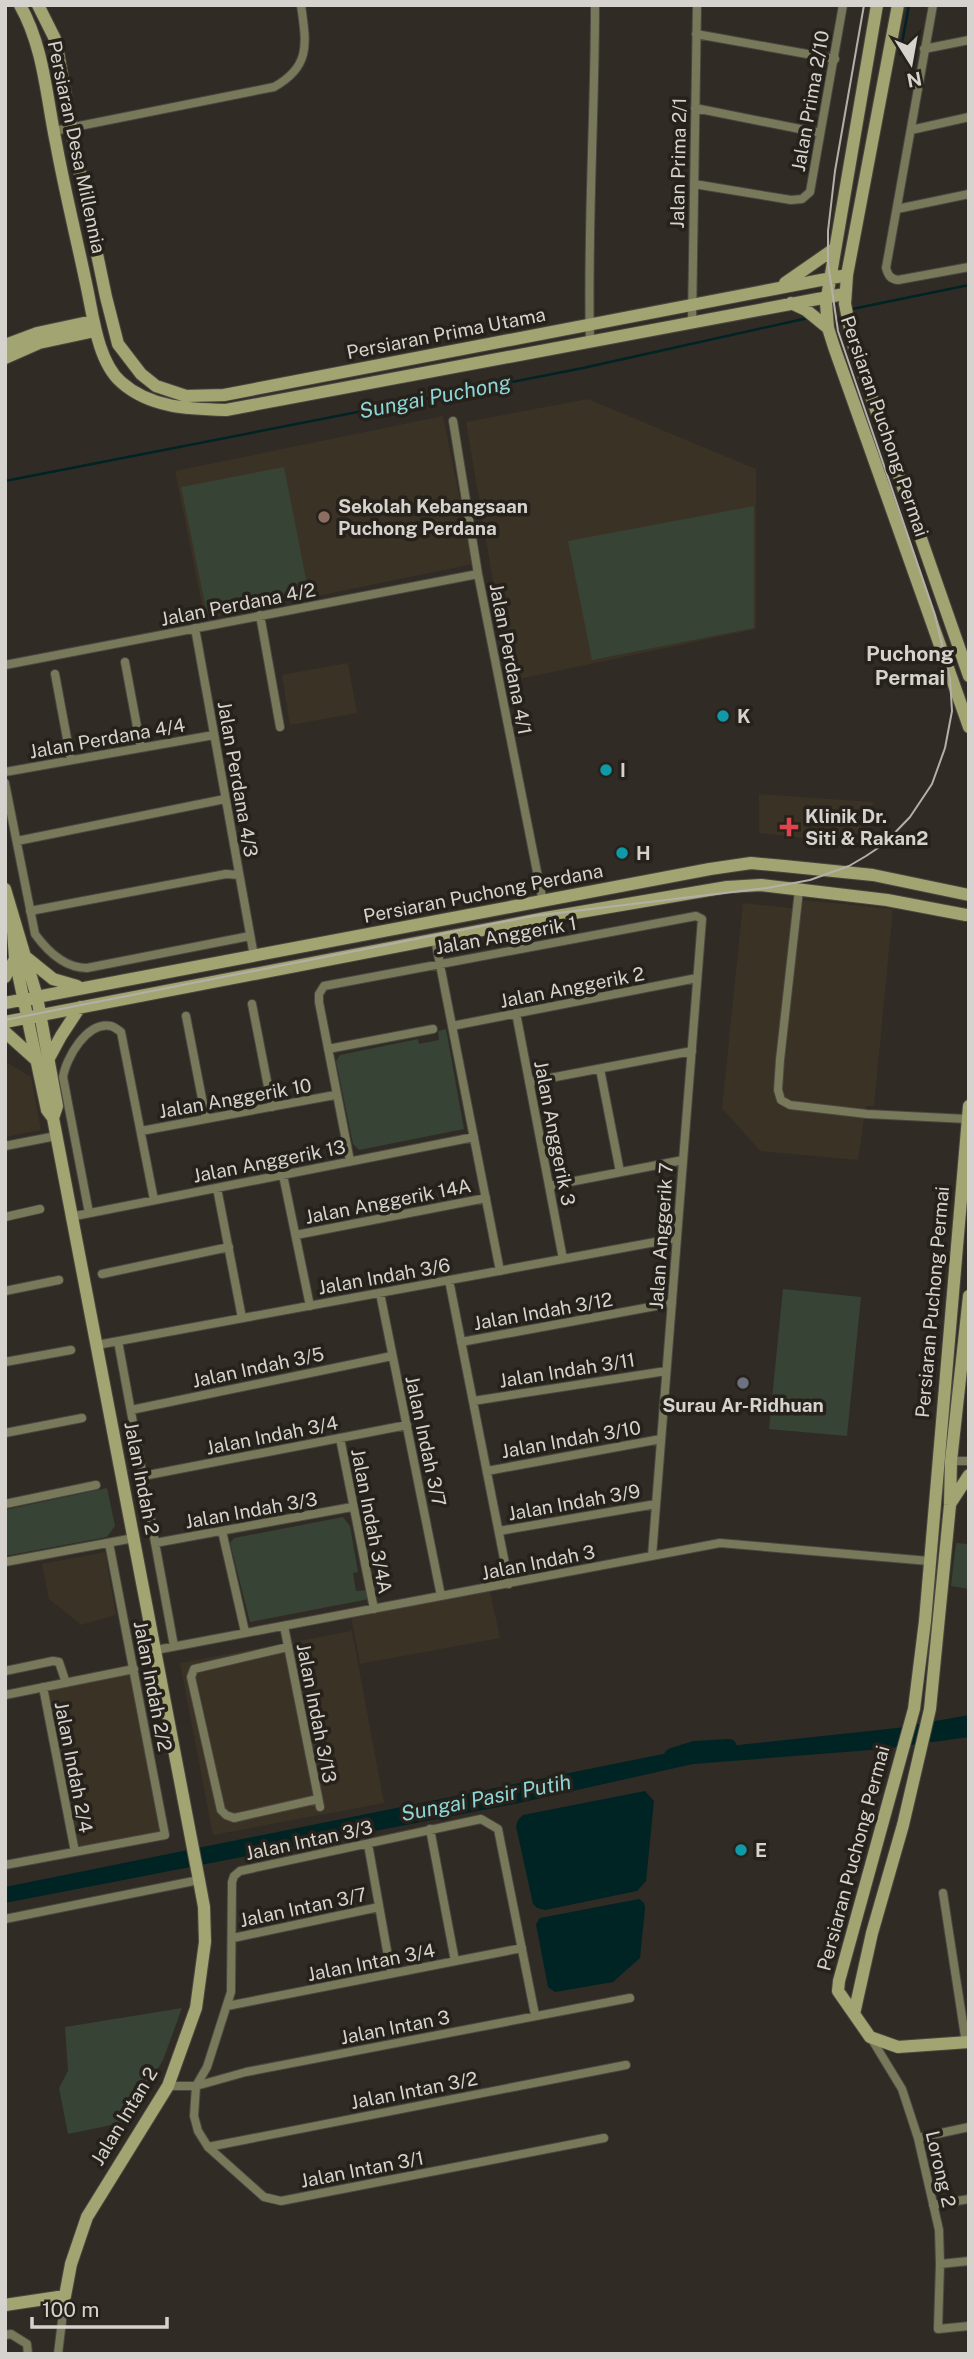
<svg xmlns="http://www.w3.org/2000/svg" width="974" height="2359" viewBox="0 0 974 2359" font-family="'Public Sans',sans-serif">
  <style>
    .built { fill: #3b3226 }
    .green { fill: #374334 }
    .water { fill: #002324 }
    .lines { fill: none; stroke-linecap: round; stroke-linejoin: round }
    .stream { stroke: #002324; stroke-width: 2.5 }
    .river { stroke: #002324; stroke-width: 16 }
    .street-casing { stroke: #4b4640; stroke-width: 10 }
    .secondary-casing { stroke: #4b4640; stroke-width: 14 }
    .street { stroke: #77795a; stroke-width: 8 }
    .secondary { stroke: #a2a572; stroke-width: 12 }
    .tram { stroke: #b3b0aa; stroke-width: 2 }
    .education-dot { fill: #8d6e63; stroke: #26221b; stroke-width: 2.5 }
    .culture-dot { fill: #0f9aa8; stroke: #26221b; stroke-width: 2.5 }
    .health-dot { fill: #e0444e; stroke: #26221b; stroke-width: 2.5 }
    .worship-dot { fill: #6b7280; stroke: #26221b; stroke-width: 2.5 }
    .labels { text-anchor: middle; stroke-width: 7; stroke-linejoin: round; paint-order: stroke }
    .street-label { font-size: 19px; fill: #d6d3ce; stroke: #26221b }
    .poi-label { font-size: 19px; font-weight: bold; fill: #d6d3ce; stroke: #26221b; text-anchor: start }
    .water-label { font-size: 21px; font-style: italic; fill: #8dd6d7; stroke: #26221b }
    .neighbourhood-label { font-size: 21px; font-weight: bold; fill: #d6d3ce; stroke: #26221b }
  </style>
  <rect width="100%" height="100%" fill="#302b25"/>
  <path class="built" d="M588,399L756,469V629L510,681L466,422Z
    M443,416L473,564L205,619L175,471Z
    M348,663L357,713L290,725L282,675Z
    M759,794L873,802L867,845L759,833Z
    M802,900L893,909L874,1106H866L858,1160L760,1151L722,1108L743,903L800,909Z
    M5,1061L31,1077L41,1130L5,1137Z
    M105,1552L116,1615L81,1625L49,1599L42,1564Z
    M490,1591L500,1638L360,1664L351,1616Z
    M352,1631L384,1803L213,1835L180,1663Z
    M131,1673L161,1833L78,1849L47,1690Z"/>
  <path class="green" d="M284,467L309,594L207,614L181,487Z
    M754,506V628L592,660L568,541Z
    M446,1029L464,1129L359,1150L353,1144L336,1061L340,1055L418,1039L419,1044L439,1040L438,1031Z
    M783,1289L861,1297L847,1436L769,1429Z
    M107,1488L115,1526L107,1537L5,1556V1510Z
    M343,1517L350,1526L358,1572L353,1573L356,1591L367,1590L369,1599L250,1622L230,1543L234,1538Z
    M956,1543L969,1544V1589L951,1586Z
    M182,2008L163,2060L126,2122L68,2134L59,2088L68,2071L65,2027Z"/>
  <path class="water" d="M969,1715V1737L883,1749L693,1764L519,1803L5,1903V1887L673,1752L897,1728Z
    M645,1791L654,1801L646,1881L637,1891L545,1910L537,1908L533,1904L516,1826L518,1820L523,1815Z
    M639,1899L644,1903L645,1908L640,1958L613,1982L555,1992L548,1987L536,1924L540,1918Z"/>
  <g class="lines">
    <path class="stream" d="M900,54L909,5
      M852,309L969,285
      M5,481L583,368L808,318"/>
    <path class="river" d="M672,1756L694,1749L729,1747"/>
    <defs>
      <path id="street" d="M933,5L886,268C888,275 890,279 898,280L969,267
        M696,34L835,59
        M924,49L969,40
        M695,108L820,133
        M911,130L969,117
        M54,131L274,87C312,66 306,42 301,5
        M694,184L791,200L802,199L810,192L843,5
        M897,209L969,194
        M692,321L697,5
        M590,341C587,229 595,117 595,5
        M453,421L478,574L543,902
        M260,615L280,727
        M195,628L254,956
        M125,662L141,748
        M5,665L478,574
        M55,674L71,760
        M5,772L214,735
        M5,783L35,934C48,952 65,968 87,968L250,936
        M17,841L225,799
        M799,890L780,1060L778,1090L781,1100L790,1105L867,1114L967,1119
        M30,911L226,874L239,875
        M435,939L500,1271
        M252,1004L272,1107
        M516,1013L563,1259
        M186,1016L206,1119
        M452,1026L697,978
        M328,1049L433,1029
        M600,1069L620,1172
        M529,1082L692,1051
        M141,1131L335,1095
        M5,1146L56,1136
        M350,1161L319,1002V994L324,986L696,916L702,919L652,1556
        M283,1175L310,1306
        M549,1186L683,1160
        M217,1188L242,1318
        M89,1213L63,1077C66,1058 87,1021 111,1026C115,1027 118,1030 121,1032L154,1200
        M5,1217L40,1209
        M70,1217L474,1137
        M296,1235L486,1198
        M102,1274L229,1247
        M449,1280L509,1584
        M5,1291L59,1280
        M380,1293L441,1596
        M118,1341L174,1646
        M461,1342L672,1303
        M97,1345L677,1238
        M5,1362L71,1350
        M473,1401L666,1371
        M131,1410L392,1356
        M5,1433L82,1418
        M340,1438L374,1609
        M951,1461H969
        M487,1471L661,1439
        M143,1476L407,1425
        M5,1504L96,1485
        M222,1531L245,1632
        M499,1531L656,1504
        M155,1543L352,1507
        M5,1562L134,1538
        M284,1626L320,1807
        M288,1647L194,1669L191,1677L221,1810L226,1815L234,1818L318,1799
        M156,1650L720,1543L929,1561
        M5,1671L53,1661L59,1662L66,1683
        M43,1687L75,1852
        M5,1695L134,1669
        M430,1829L455,1961
        M368,1844L391,1973
        M5,1865L165,1835L109,1543
        M943,1893L966,2043
        M5,1919L199,1880
        M233,1938L379,1907
        M227,2006L522,1948
        M535,2015L498,1829L481,1819L240,1871L234,1876L232,1882L231,1992L207,2067L196,2086L194,2116L198,2131L208,2147L264,2197L281,2201L604,2138
        M871,2038L902,2089L918,2138L939,2230L940,2264L938,2329L969,2326
        M168,2086H196L246,2072L630,1998
        M918,2138L969,2127
        M208,2147L626,2065
        M933,2205L969,2199
        M940,2264L969,2261
        M5,2335L11,2334L27,2344L28,2354
        M58,2354L65,2296"/>
      <path id="secondary" d="M20,5C44,48 46,95 56,143C65,192 77,240 87,288C93,316 98,362 121,382C150,408 189,409 226,410L844,294
        M38,5L56,41L75,149L106,297L118,344L141,374L156,386L186,396L224,395L847,275
        M877,5L826,303L828,328L834,347L969,727
        M898,5L847,275L845,304L853,344L969,676
        M785,283L834,249
        M791,303L806,310L828,328
        M5,345L37,333L93,321
        M5,358L39,343L95,331
        M5,889L37,997L57,1106L53,1118
        M27,958L53,979L77,986
        M5,977L15,959
        M5,1003L710,869L751,863L784,866L873,875L969,895
        M5,1022L545,918L727,887L761,885L887,900L966,915
        M5,1032L35,1059
        M48,1060L61,1036L80,1007
        M969,1106L925,1621L914,1709L839,1981L838,1991L870,2037L898,2047L969,2042
        M950,1504L969,1475
        M854,2014L872,1933L903,1825L930,1709L950,1505L951,1461L969,1296
        M5,2305L65,2296L71,2264L87,2217L168,2086L196,2008L205,1942L204,1907L199,1880L53,1118L47,1110L15,959L12,917"/>
    </defs>
    <use href="#street" class="street-casing"/>
    <use href="#secondary" class="secondary-casing"/>
    <use href="#street" class="street"/>
    <use href="#secondary" class="secondary"/>
    <path class="tram" d="M5,1020L533,916L767,888L810,880L849,866L866,856L884,844L910,817L932,784L945,748L952,711L950,679L935,615L838,331L828,263V231L835,171L864,5"/>
  </g>
  <circle class="education-dot" cx="324" cy="517" r="7"/>
  <g class="culture-dot">
    <circle cx="723" cy="716" r="7"/>
    <circle cx="606" cy="770" r="7"/>
    <circle cx="622" cy="853" r="7"/>
    <circle cx="741" cy="1850" r="7"/>
  </g>
  <path class="health-dot" d="M785.5 816.5h7v7h7v7h-7v7h-7v-7h-7v-7h7z"/>
  <circle class="worship-dot" cx="743" cy="1383" r="7"/>
  <g class="labels">
    <g class="street-label">
      <text transform="translate(810 101) rotate(-80)" y="7">Jalan Prima 2/10</text>
      <text transform="translate(77 147) rotate(78)" y="7">Persiaran Desa Millennia</text>
      <text transform="translate(678 163) rotate(-89)" y="7">Jalan Prima 2/1</text>
      <text transform="translate(446 333) rotate(-11)" y="7">Persiaran Prima Utama</text>
      <text transform="translate(885 426) rotate(71)" y="7">Persiaran Puchong Permai</text>
      <text transform="translate(238 604) rotate(-11)" y="7">Jalan Perdana 4/2</text>
      <text transform="translate(511 659) rotate(79)" y="7">Jalan Perdana 4/1</text>
      <text transform="translate(107 738) rotate(-10)" y="7">Jalan Perdana 4/4</text>
      <text transform="translate(238 779) rotate(80)" y="7">Jalan Perdana 4/3</text>
      <text transform="translate(483 893) rotate(-11)" y="7">Persiaran Puchong Perdana</text>
      <text transform="translate(506 935) rotate(-10)" y="7">Jalan Anggerik 1</text>
      <text transform="translate(572 987) rotate(-11)" y="7">Jalan Anggerik 2</text>
      <text transform="translate(235 1098) rotate(-10)" y="7">Jalan Anggerik 10</text>
      <text transform="translate(555 1133) rotate(79)" y="7">Jalan Anggerik 3</text>
      <text transform="translate(269 1161) rotate(-11)" y="7">Jalan Anggerik 13</text>
      <text transform="translate(388 1201) rotate(-11)" y="7">Jalan Anggerik 14A</text>
      <text transform="translate(661 1236) rotate(-86)" y="7">Jalan Anggerik 7</text>
      <text transform="translate(384 1276) rotate(-10)" y="7">Jalan Indah 3/6</text>
      <text transform="translate(932 1302) rotate(-85)" y="7">Persiaran Puchong Permai</text>
      <text transform="translate(543 1311) rotate(-10)" y="7">Jalan Indah 3/12</text>
      <text transform="translate(258 1367) rotate(-12)" y="7">Jalan Indah 3/5</text>
      <text transform="translate(567 1370) rotate(-9)" y="7">Jalan Indah 3/11</text>
      <text transform="translate(272 1435) rotate(-11)" y="7">Jalan Indah 3/4</text>
      <text transform="translate(571 1439) rotate(-10)" y="7">Jalan Indah 3/10</text>
      <text transform="translate(426 1441) rotate(78)" y="7">Jalan Indah 3/7</text>
      <text transform="translate(142 1478) rotate(79)" y="7">Jalan Indah 2</text>
      <text transform="translate(574 1502) rotate(-10)" y="7">Jalan Indah 3/9</text>
      <text transform="translate(251 1510) rotate(-10)" y="7">Jalan Indah 3/3</text>
      <text transform="translate(372 1521) rotate(79)" y="7">Jalan Indah 3/4A</text>
      <text transform="translate(538 1562) rotate(-11)" y="7">Jalan Indah 3</text>
      <text transform="translate(153 1686) rotate(79)" y="7">Jalan Indah 2/2</text>
      <text transform="translate(317 1713) rotate(79)" y="7">Jalan Indah 3/13</text>
      <text transform="translate(74 1767) rotate(79)" y="7">Jalan Indah 2/4</text>
      <text transform="translate(309 1840) rotate(-12)" y="7">Jalan Intan 3/3</text>
      <text transform="translate(853 1858) rotate(-75)" y="7">Persiaran Puchong Permai</text>
      <text transform="translate(303 1907) rotate(-12)" y="7">Jalan Intan 3/7</text>
      <text transform="translate(371 1962) rotate(-11)" y="7">Jalan Intan 3/4</text>
      <text transform="translate(395 2027) rotate(-11)" y="7">Jalan Intan 3</text>
      <text transform="translate(414 2090) rotate(-11)" y="7">Jalan Intan 3/2</text>
      <text transform="translate(124 2116) rotate(-59)" y="7">Jalan Intan 2</text>
      <text transform="translate(362 2169) rotate(-11)" y="7">Jalan Intan 3/1</text>
      <text transform="translate(941 2169) rotate(77)" y="7">Lorong 2</text>
    </g>
    <g class="poi-label">
      <text x="338" y="513">Sekolah Kebangsaan<tspan x="338" dy="22">Puchong Perdana</tspan></text>
      <text x="737" y="723">K</text>
      <text x="620" y="777">I</text>
      <text x="805" y="823">Klinik Dr.<tspan x="805" dy="22">Siti &amp; Rakan2</tspan></text>
      <text x="636" y="860">H</text>
      <text x="743" y="1412" text-anchor="middle">Surau Ar-Ridhuan</text>
      <text x="755" y="1857">E</text>
    </g>
    <g class="water-label">
      <text transform="translate(435 397) rotate(-11)" y="7">Sungai Puchong</text>
      <text transform="translate(486 1798) rotate(-11)" y="7">Sungai Pasir Putih</text>
    </g>
    <g class="neighbourhood-label">
      <text x="910" y="661">Puchong<tspan x="910" dy="24">Permai</tspan></text>
    </g>
  </g>
  <rect width="974" height="2359" fill="none" stroke="#d6d3ce" stroke-width="14"/>
  <g transform="translate(911 63) rotate(169)" stroke="#26221b" stroke-width="5" paint-order="stroke">
  <path d="M0-5L12 26L0 18L-12 26Z" fill="#d6d3ce"/>
  <text y="-10" font-size="19" font-weight="bold" text-anchor="middle" fill="#d6d3ce">N</text>
  </g>
  <path d="M32 2317v10h135v-10" fill="none" stroke="#d6d3ce" stroke-width="3.5"/>
  <text x="42" y="2317" font-size="21" fill="#d6d3ce" stroke="#26221b" stroke-width="5" paint-order="stroke">100 m</text>
</svg>
